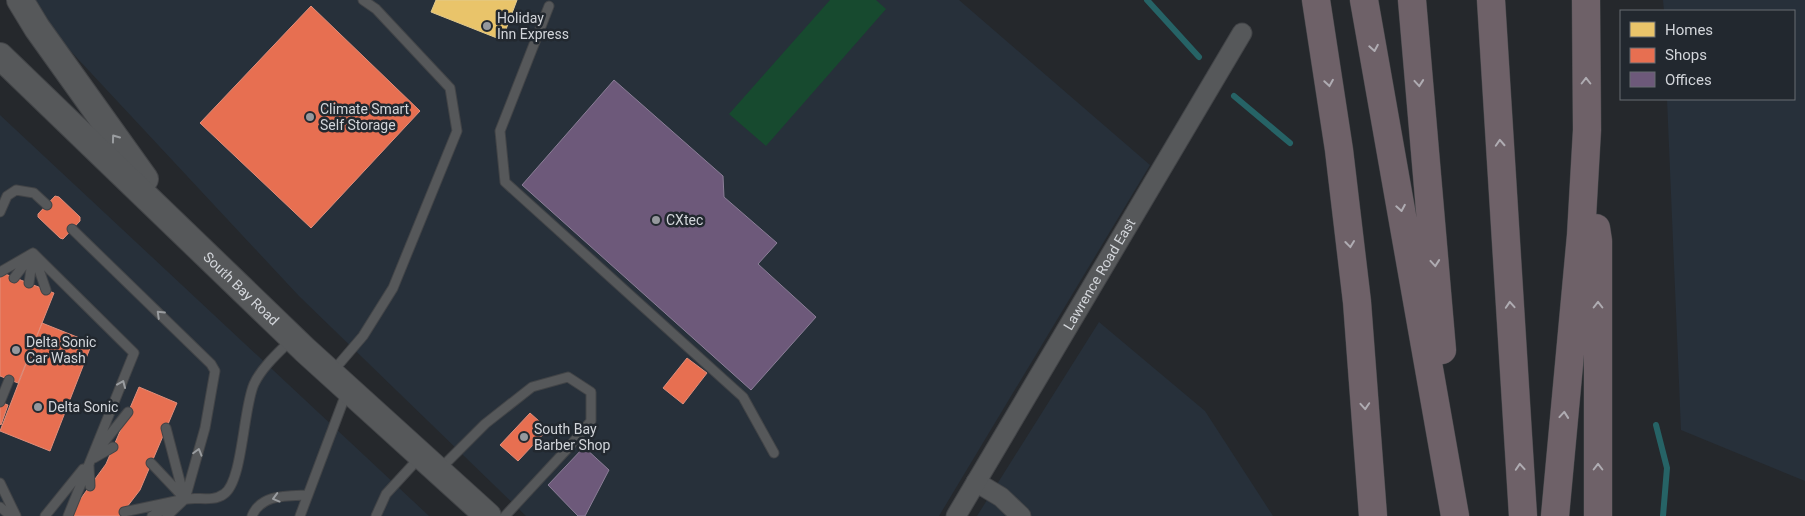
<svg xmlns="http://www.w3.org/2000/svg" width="1805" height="516" viewBox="0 0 1805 516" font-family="Roboto,sans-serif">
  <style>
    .built { fill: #27303a }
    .green { fill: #174a2f }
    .homes { fill: #e9c46a; stroke: #e2c98c }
    .shops { fill: #e76f51; stroke: #e18e7a }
    .offices { fill: #6d597a; stroke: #8b7e97 }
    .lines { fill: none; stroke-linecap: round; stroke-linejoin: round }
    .stream { stroke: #266366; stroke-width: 6 }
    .service-casing { stroke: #424447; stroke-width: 11 }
    .minor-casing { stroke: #424447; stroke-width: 21 }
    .secondary-casing { stroke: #424447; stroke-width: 28 }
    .motorway-casing { stroke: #424447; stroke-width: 29 }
    .service { stroke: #56585a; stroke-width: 9 }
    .minor { stroke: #56585a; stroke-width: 19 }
    .secondary { stroke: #56585a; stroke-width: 26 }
    .motorway { stroke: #6e6168; stroke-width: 28 }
    .oneway { stroke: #afacb2 }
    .oneway2 { stroke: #9a9da0 }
    .poi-dot { fill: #95989d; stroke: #22282f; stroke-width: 2 }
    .labels { text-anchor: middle; stroke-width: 5; stroke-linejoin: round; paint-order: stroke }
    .poi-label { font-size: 14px; fill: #d2d5da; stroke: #22282f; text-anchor: start }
    .street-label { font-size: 14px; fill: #d2d5da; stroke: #22282f }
  </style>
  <rect width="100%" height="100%" fill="#25282c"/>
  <path class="built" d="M34,0H959L1150,165L939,516H526L299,296L64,44Z
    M1663,0H1805V481L1681,430L1667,99H1794V11H1664Z
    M0,115L366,457L429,516H0Z
    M1099,322L1205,411L1273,516H977Z"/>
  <path class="green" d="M830,0H876L886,9L766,146L729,114Z"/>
  <path class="homes" d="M436,0H517L502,40L431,12Z"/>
  <path class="shops" d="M311,6L420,111L311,228L200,123Z
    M55,196L59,197L80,217V221L63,239L60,238L38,217V214Z
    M0,272L54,293L18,383L0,376Z
    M42,323L92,343L50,451L0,431Z
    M687,358L707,373L683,404L663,388Z
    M139,387L177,403L140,490L120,516H68L106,464Z
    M0,402L8,405L1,425L0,424Z
    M530,413L548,429L518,461L500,445Z"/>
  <path class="offices" d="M614,80L723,176L724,197L777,243L758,264L816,317L751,390L522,185Z
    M584,447L609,470L585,516H578L548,485Z"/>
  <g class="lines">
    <path class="stream" d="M1147,0L1199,57
      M1234,96L1290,143
      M1656,425L1667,468L1663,516"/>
    <defs>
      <path id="service" d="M549,6L500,131L505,182L743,397L774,453
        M0,212L7,196L16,190L34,193L47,205
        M72,229L211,364L215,371L205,428L185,499L167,516
        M33,253L134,353L68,516
        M34,255L46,290
        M0,272L33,253
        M14,278L30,257
        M29,283L33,255
        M333,371L363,336L393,288L457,131L450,88L376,9L363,0
        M0,402L9,380
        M166,428L184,497
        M97,451L128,412
        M94,458L113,447
        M89,466L90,486
        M440,469L485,424L532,387L568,377L591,392V421L569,447L505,516
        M0,483L16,516
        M0,507L11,516
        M124,512L185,499L151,463
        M45,516L83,469
        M152,516C162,511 176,501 187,499C199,497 213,502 224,494C243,481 243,408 254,384C262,367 278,353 291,340
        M252,516C261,494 287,496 308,495
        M300,516L347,391
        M376,516L386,494L420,457"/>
      <g id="minor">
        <path d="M976,482L1001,497L1021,516"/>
        <path id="s1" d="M956,516L1242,33"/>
      </g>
      <g id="secondary">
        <path d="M20,0L37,28L145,179"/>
        <path id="s2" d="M0,56L305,350L488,516"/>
      </g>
      <path id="motorway" d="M1316,0L1339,150L1357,302L1373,516
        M1364,0L1455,516
        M1412,0L1442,350
        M1491,0L1523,516
        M1596,228L1598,241V516
        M1555,516L1581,235L1587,130L1586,0"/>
    </defs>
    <use href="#service" class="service-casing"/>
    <use href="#minor" class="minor-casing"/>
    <use href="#secondary" class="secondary-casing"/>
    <use href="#motorway" class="motorway-casing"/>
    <use href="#service" class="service"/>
    <use href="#minor" class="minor"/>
    <use href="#secondary" class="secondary"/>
    <use href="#motorway" class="motorway"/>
  </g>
  <defs><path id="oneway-chevron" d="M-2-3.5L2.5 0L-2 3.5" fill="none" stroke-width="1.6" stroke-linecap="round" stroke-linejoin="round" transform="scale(1.25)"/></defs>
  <g class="oneway">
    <use href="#oneway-chevron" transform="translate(1374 48) rotate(80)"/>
    <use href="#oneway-chevron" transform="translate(1586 81) rotate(-90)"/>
    <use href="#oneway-chevron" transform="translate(1329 83) rotate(81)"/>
    <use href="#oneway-chevron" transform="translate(1419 83) rotate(85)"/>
    <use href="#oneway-chevron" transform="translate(1500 143) rotate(-93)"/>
    <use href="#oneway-chevron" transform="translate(1401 208) rotate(80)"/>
    <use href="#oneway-chevron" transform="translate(1350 244) rotate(83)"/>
    <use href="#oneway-chevron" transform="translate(1435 263) rotate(85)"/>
    <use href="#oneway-chevron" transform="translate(1510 305) rotate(-94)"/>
    <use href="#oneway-chevron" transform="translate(1598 305) rotate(-90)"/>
    <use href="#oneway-chevron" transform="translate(1365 406) rotate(86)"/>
    <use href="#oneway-chevron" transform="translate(1564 415) rotate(-85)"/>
    <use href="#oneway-chevron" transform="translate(1520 467) rotate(-94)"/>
    <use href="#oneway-chevron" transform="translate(1598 467) rotate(-90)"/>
  </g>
  <g class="oneway2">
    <use href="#oneway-chevron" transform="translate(115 138) rotate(-126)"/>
    <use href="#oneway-chevron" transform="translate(160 314) rotate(-136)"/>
    <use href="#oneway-chevron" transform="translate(122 384) rotate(-67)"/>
    <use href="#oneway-chevron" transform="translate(198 452) rotate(-74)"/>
    <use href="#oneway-chevron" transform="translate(276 498) rotate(165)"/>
  </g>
  <g class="poi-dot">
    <circle cx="487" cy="26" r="5"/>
    <circle cx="310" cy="117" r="5"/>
    <circle cx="656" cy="220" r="5"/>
    <circle cx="16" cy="350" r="5"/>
    <circle cx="38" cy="407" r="5"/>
    <circle cx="524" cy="437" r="5"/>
  </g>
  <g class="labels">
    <g class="poi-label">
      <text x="497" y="23">Holiday<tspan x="497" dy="16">Inn Express</tspan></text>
      <text x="320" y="114">Climate Smart<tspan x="320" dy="16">Self Storage</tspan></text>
      <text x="666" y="225">CXtec</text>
      <text x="26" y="347">Delta Sonic<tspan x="26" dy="16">Car Wash</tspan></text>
      <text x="48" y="412">Delta Sonic</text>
      <text x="534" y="434">South Bay<tspan x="534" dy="16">Barber Shop</tspan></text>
    </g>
    <g class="street-label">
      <text dy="5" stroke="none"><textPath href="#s1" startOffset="281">Lawrence Road East</textPath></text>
      <text dy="5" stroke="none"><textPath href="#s2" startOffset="335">South Bay Road</textPath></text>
    </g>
  </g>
  <rect x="1620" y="10" width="175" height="90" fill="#22282f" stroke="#686d73"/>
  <rect x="1630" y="22" width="25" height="15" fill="#e9c46a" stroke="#686d73"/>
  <text x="1665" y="35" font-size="15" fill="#d2d5da">Homes</text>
  <rect x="1630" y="48" width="25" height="15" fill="#e76f51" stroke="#686d73"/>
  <text x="1665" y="60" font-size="15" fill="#d2d5da">Shops</text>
  <rect x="1630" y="72" width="25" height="15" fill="#6d597a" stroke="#686d73"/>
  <text x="1665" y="85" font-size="15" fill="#d2d5da">Offices</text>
</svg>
